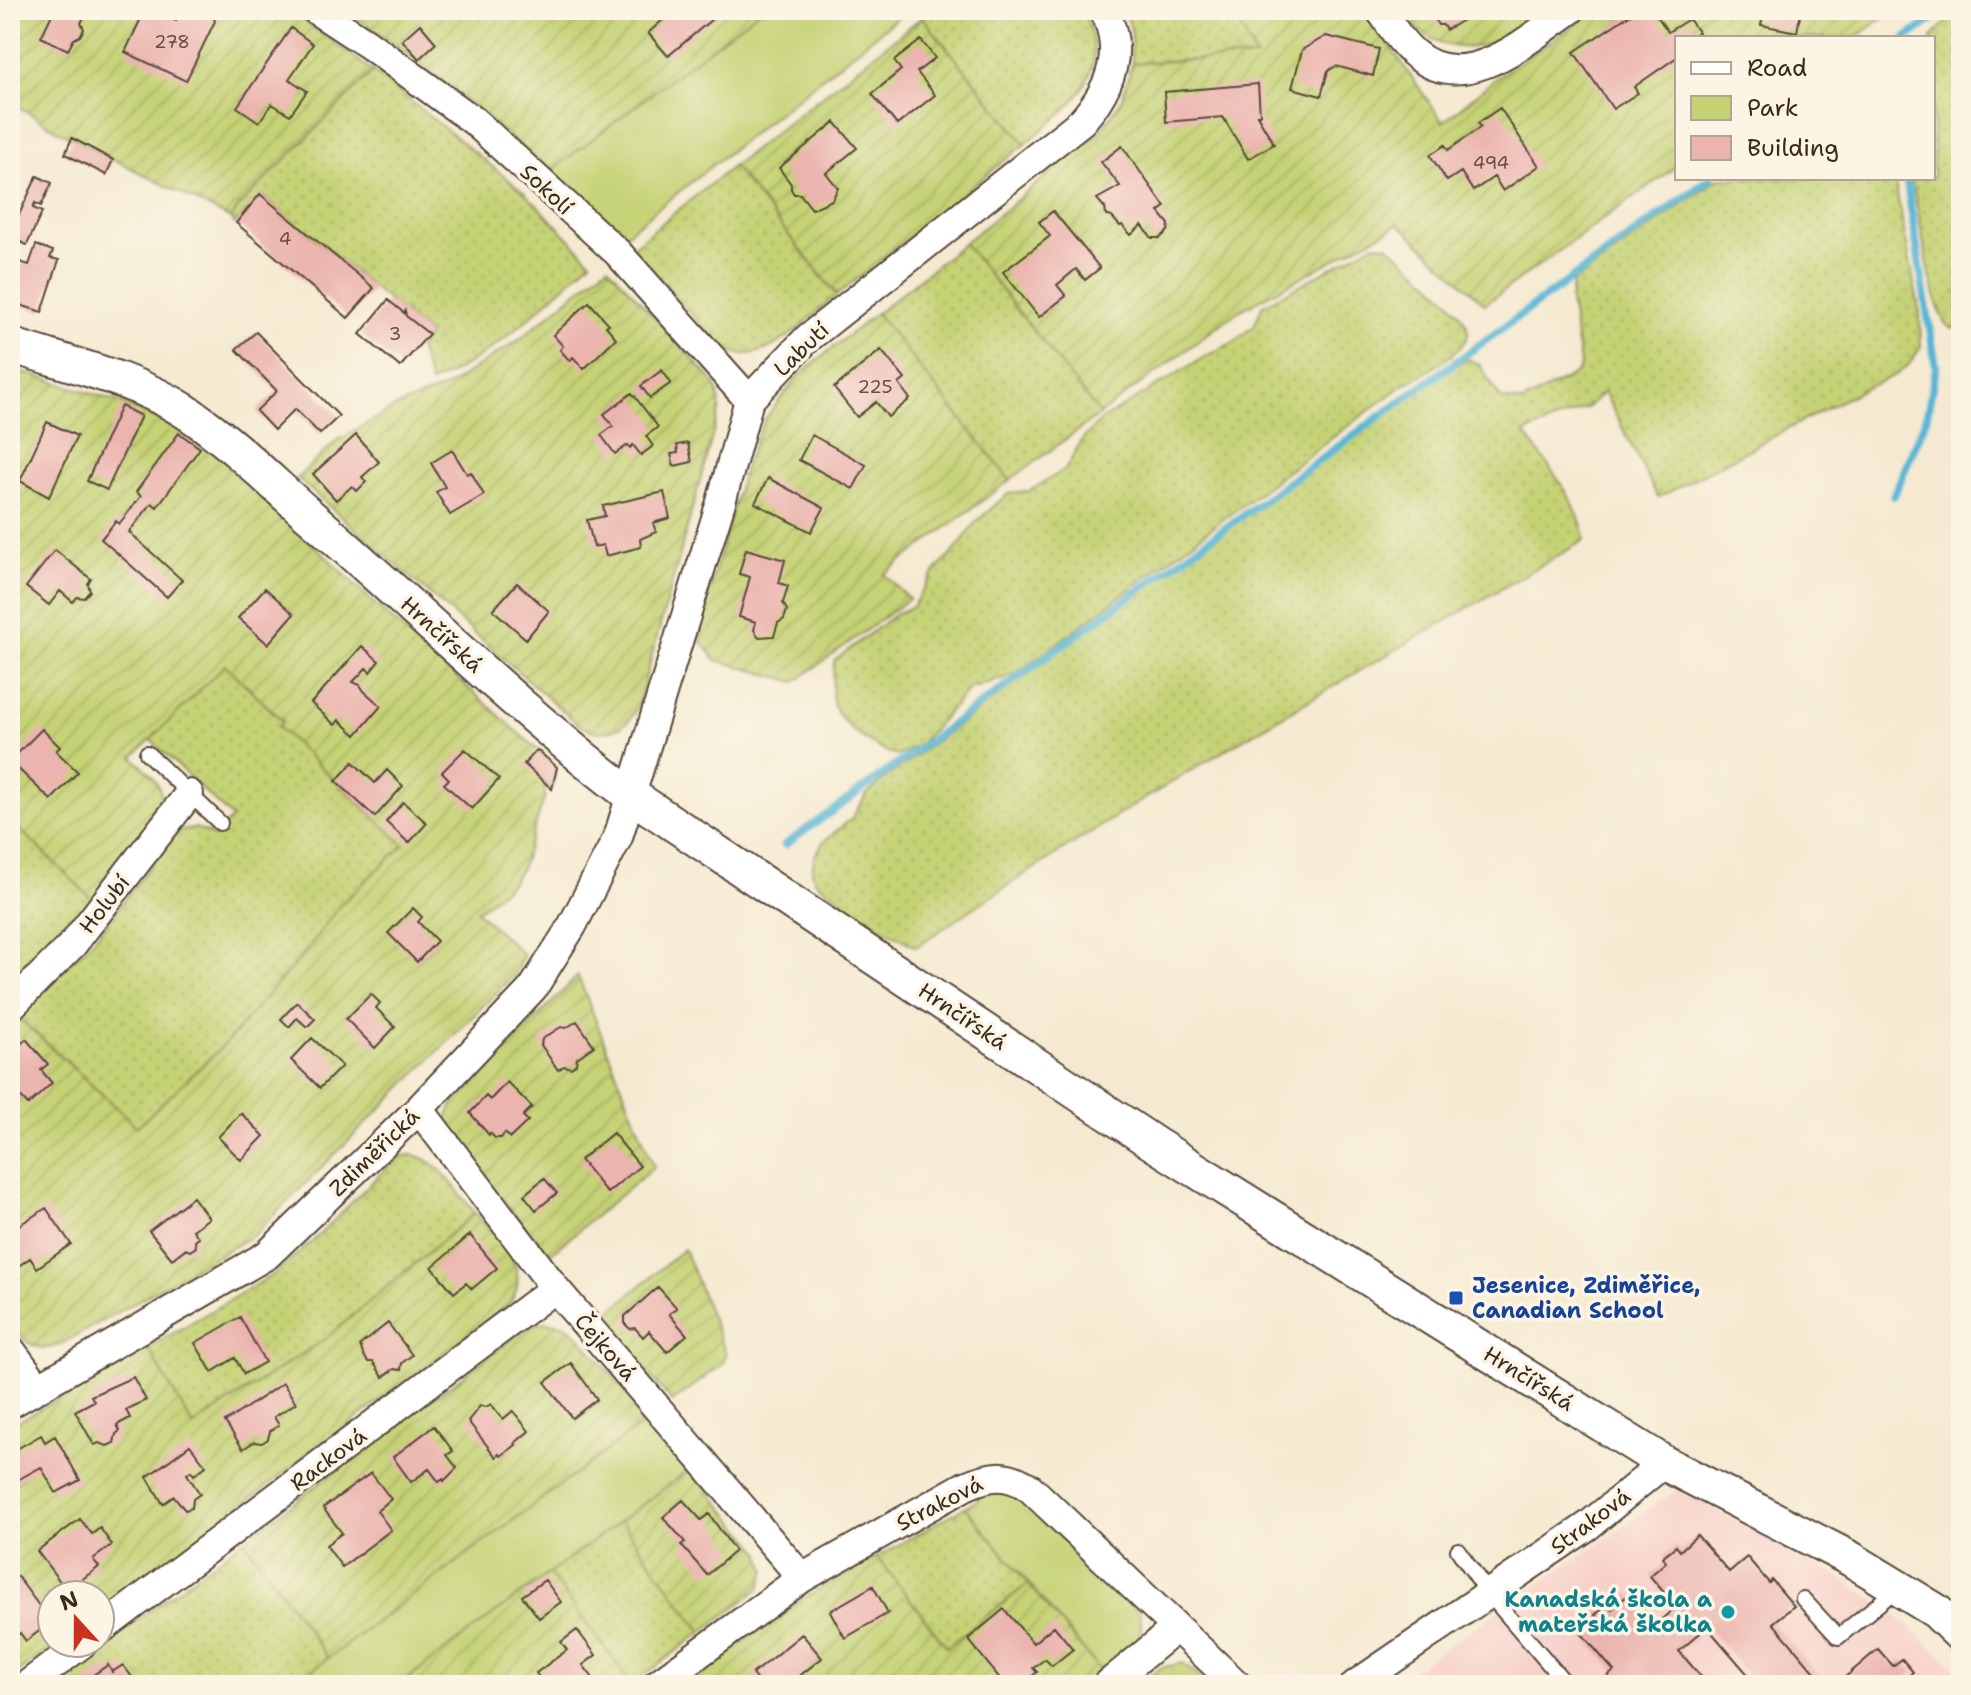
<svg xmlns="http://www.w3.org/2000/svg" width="1971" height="1695" viewBox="0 0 1971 1695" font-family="'Shantell Sans',sans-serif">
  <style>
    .built { fill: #f7d0ca }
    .grass { fill: url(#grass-dots); stroke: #807e49; stroke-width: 2 }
    .park { fill: #c5d274; stroke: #807e49; stroke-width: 2 }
    .garden { fill: url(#garden-furrows); stroke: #807e49; stroke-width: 2 }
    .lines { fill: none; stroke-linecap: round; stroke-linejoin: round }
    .stream { stroke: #56b5d5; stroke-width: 8 }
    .building { fill: #ebb4ae }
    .service-casing { stroke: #574739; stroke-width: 18 }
    .minor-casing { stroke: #574739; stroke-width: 32 }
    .tertiary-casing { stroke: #574739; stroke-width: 38 }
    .service { stroke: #fff; stroke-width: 14 }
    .minor { stroke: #fff; stroke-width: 28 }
    .tertiary { stroke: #fff; stroke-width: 34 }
    .transit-dot { fill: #1a4fb4; stroke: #fcf5e5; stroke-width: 3 }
    .culture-dot { fill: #0f9aa8; stroke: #fcf5e5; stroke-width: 3 }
    .labels { text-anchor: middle; stroke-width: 7; stroke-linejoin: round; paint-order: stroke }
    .number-label { font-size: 18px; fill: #674c42 }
    .street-label { font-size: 22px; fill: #3b2a1e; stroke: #fcf5e5 }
    .transit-label { font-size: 22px; font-weight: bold; fill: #164399; stroke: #fcf5e5; text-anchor: start }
    .culture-label { font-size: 22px; font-weight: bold; fill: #0d838f; stroke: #fcf5e5; text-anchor: end }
  </style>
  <defs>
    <pattern id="grass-dots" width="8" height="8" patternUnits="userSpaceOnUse" patternTransform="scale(2)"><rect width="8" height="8" fill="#c5d274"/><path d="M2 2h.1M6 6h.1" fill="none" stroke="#aab464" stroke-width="1.8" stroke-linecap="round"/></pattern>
    <pattern id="garden-furrows" width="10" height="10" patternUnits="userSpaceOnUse" patternTransform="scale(2)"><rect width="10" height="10" fill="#c5d274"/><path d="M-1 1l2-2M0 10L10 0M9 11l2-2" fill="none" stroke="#aab464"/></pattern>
  </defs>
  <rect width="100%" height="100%" fill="#fcf5e5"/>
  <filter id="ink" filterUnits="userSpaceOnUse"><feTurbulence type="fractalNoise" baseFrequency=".0125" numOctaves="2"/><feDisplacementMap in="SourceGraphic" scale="16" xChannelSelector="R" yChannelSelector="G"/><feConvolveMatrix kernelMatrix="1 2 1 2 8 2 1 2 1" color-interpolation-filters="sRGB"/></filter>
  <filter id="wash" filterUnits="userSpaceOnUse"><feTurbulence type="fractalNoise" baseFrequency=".006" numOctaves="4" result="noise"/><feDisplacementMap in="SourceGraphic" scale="32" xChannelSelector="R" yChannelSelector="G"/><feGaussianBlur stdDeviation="1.8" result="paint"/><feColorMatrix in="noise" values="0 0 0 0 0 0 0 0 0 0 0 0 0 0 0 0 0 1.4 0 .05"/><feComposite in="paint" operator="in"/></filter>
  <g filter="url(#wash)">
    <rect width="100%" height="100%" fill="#f5ead1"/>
    <path class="built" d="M1678,1489L1848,1582L1908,1625L1961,1673V1685H1390Z"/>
    <path class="grass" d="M930,10H1082C1117,74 1069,108 1025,144L922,17Z
      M1125,10H1232L1257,57L1132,63L1131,30Z
      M1961,12V326C1957,327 1953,329 1949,327C1933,319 1918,202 1911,178H1933L1932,38L1942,26Z
      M373,71L524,192L591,261C543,305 491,359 430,383L419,348L429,334L406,316V312L404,313L261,195L235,224L231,219L239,206Z
      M733,166L837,295C806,320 760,375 721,346L631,248Z
      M1719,178H1894L1920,314L1921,347L1910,363L1896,375L1861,390L1658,498L1604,392L1588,407L1525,433C1547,466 1579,499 1585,540C1360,671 1131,799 916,947L873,923L816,882L812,873L814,857L823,842L852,818L867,794L887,777C1072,641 1258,505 1445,371L1468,359L1479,364L1501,399L1523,402L1572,376L1579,370L1580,363L1570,301L1572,283Z
      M964,243L1100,414L1010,480L876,314Z
      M1374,244L1388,245C1404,260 1474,314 1468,335C1461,356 1417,376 1399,388L1016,674L969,689L920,744L898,756C875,748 844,729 834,706C830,694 834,674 834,661L897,613L912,607L934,573L956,549L976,522L1008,494L1029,491L1066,469L1081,441L1100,421L1204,357L1234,342L1254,326L1262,306Z
      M225,664L283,722L279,727L404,845L340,905L307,950L227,1042L137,1127L17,1016L96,937L170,840L180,831L196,828L215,836L232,818L150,739Z
      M10,820L94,901L60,940L10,989Z
      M412,1155C439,1158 458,1193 475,1213L325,1339L192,1426L148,1348L274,1274L313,1241L390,1164L403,1156Z
      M965,1507L1028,1584L947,1647L877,1557Z
      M621,1521L702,1632L632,1684L549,1573Z
      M244,1540L328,1658L292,1685H50Z"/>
    <path class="park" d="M760,10H907L621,238L551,171Z
      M649,1419L690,1469L399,1685H292Z
      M999,1490L1017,1495L1139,1612C1147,1640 1129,1667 1100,1670L965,1507L978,1500L977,1497Z
      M1183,1663L1209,1685H1140L1160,1668Z"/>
    <path class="garden" d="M10,10H290L373,71L239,206L231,219L58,131L10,101Z
      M346,10H760L551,171L423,65Z
      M1232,10H1365L1443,122L1500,75L1597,10H1894L1855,38H1677V166L1485,304L1399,224L1237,312L1100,414L964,243L1098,134L1122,100L1132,63L1256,57Z
      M1400,10H1544C1529,21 1513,34 1496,41C1459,57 1422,41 1400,10Z
      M922,17L1025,144L837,295L733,166Z
      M608,266L712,380L717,388L720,408L638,706C627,731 600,739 578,724L297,478L336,441L394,408L446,387L520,339Z
      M876,313L1010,480L884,574L909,599L795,682L716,660L701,641L700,623L745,465L765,419L798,376Z
      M10,368L122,403L183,429L235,468L381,610L557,767L552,789L545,784V796L521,868L512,882L477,911L524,955L514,975L254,1235L61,1344C37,1355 23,1341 10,1323V1023L17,1016L137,1127L227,1042L307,950L340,905L404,845L278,727L283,721L225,665L133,757C148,772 164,782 161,806L94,901L10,820Z
      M578,976L654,1167L549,1255L453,1141L446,1122L454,1101Z
      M475,1213C496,1238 534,1268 510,1303L100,1612V1595H52V1643H58L10,1678V1426L148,1348L193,1426L325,1339Z
      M684,1249L726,1354L722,1365L672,1402L602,1318Z
      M544,1322L563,1324L578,1335L649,1419L328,1658L244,1540L527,1328Z
      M690,1469L760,1551L766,1570L760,1588L702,1632L621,1521Z
      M877,1557L947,1647L1028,1584L1100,1670L1082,1685H686L796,1603Z
      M549,1573L632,1684L399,1685Z"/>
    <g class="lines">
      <path class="stream" d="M1906,38L1946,10
        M1894,495L1926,419L1936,367L1906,178
        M785,845L1711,178"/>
    </g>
    <g id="blocks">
      <path class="building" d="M54,10L87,12L81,23L84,29L80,36L74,39L68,50L41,37Z
        M145,10H155L176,20L181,10L211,11L215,21L186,81L125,52Z
        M674,10H715L718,14L668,56L648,33Z
        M1434,10H1480L1446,30L1443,25H1438L1433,17Z
        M1637,10H1653L1668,32L1689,19L1698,32L1688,38H1677V57L1634,87L1638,93L1613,109L1574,52Z
        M1764,10H1801L1797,32L1761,25Z
        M420,24L436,43L419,59L402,40Z
        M291,28L313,44L289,79L307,91L290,115L272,104L259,122L237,107Z
        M1326,36L1379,49L1373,76L1336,66L1328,71L1321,96L1292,88L1302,50Z
        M921,40L935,58L917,72L935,95L897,125L872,94L901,70L894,61Z
        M1258,84L1260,115H1257L1274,144L1248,159L1223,117L1166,122L1164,92Z
        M1500,108L1539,166L1503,191L1494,177L1473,191L1461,172L1447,181L1430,155L1445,145L1448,150L1481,127L1478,123Z
        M835,122L857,148L826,173L838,188L832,200L812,209L800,194H794L791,189V184L779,168Z
        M72,138L113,160L106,175L65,154Z
        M1122,146L1165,207L1159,212L1169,224L1168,231L1160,238H1152L1142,225L1131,235L1122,225L1120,226L1112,217L1106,215L1105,208L1097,199L1120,186L1101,162Z
        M37,176L52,183L41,206L35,203L33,208L42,212L27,245L10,237V234Z
        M260,194L374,288L348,318L236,223Z
        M1053,211L1100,268L1085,280L1076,269L1057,285L1066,296L1039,317L1003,272L1050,236L1039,222Z
        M36,245L53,251L50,258L59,260L42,312L17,304L19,297L10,294L20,262L29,265Z
        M388,300L404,313L405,311L406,316L429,334L400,367L360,334Z
        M589,302L609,324L606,326L616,338L584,369L573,357L570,361L560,350L563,346L553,335Z
        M256,332L339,416L320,434L295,409L274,430L256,411L277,391L236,349Z
        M881,350L905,379L899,384L910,399L888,417L876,402L857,417L834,388Z
        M662,370L671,383L650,398L641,386Z
        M632,393L658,427L646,436L653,446L641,455L633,445L630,448L628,445L615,454L601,435L613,426L604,414Z
        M121,406L141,416L107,490L87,481Z
        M47,422L77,436L49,497L20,481Z
        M179,433L200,448L157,507L152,503L129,532L182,580L167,597L101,539L116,521L119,524L141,496L136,492Z
        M356,435L379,462L362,477L366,482L357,491L352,486L336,500L313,474Z
        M812,435L866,465L853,489L799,460Z
        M688,443L692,462L674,466L671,454L678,453L677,445Z
        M452,450L467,474L471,472L484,495L450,515L436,492L445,487L431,463Z
        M768,478L824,508L811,532L755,503Z
        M664,492L670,518L653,523L656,532L640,539L641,547L606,556L603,545L594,547L587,520L605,516L603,506Z
        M746,549L785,560L779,583L788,586L783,603L787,610L784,619L778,623L774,636L759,637L754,630L756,622L739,617L750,577L739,574Z
        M55,550L91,579L88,584L90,591L84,598L77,597L73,602L60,591L49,605L26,587Z
        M517,583L549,611L526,639L493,610Z
        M265,588L294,614L268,644L238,618Z
        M362,646L379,661L370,672L366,668L353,682L360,685L364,691L381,706L356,735L339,720L335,725L311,703Z
        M42,729L60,747L56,751L78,772L51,800L10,761Z
        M465,749L499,779L472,809L444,784L449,779L442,772Z
        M537,750L557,767L552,789L524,764Z
        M353,762L375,783L387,770L403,786L375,817L336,781Z
        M403,802L427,823L409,843L386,822Z
        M413,908L422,917L418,922L437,941L417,962L388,933Z
        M371,994L380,1003L376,1008L395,1027L375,1048L346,1019Z
        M297,1002L315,1019L307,1027L297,1018L289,1027L281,1019Z
        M577,1021L594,1046L577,1058L576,1064L571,1068L564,1066L558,1070L541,1045L542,1039L561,1027L566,1028Z
        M312,1038L342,1066L320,1088L291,1060Z
        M26,1039L48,1064L41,1070L52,1083L28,1105L16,1092L10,1098V1054Z
        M507,1082L532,1107L523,1116L528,1121L510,1138L505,1133L501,1138H495L490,1133L489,1135L470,1113L486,1096L490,1100Z
        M241,1113L264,1136L241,1160L218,1137Z
        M613,1133L640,1166L607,1193L580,1160Z
        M544,1178L557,1193L536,1210L524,1195Z
        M193,1197L209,1218L193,1230L199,1238L195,1241L196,1247L190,1251L185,1249L172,1259L149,1231Z
        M46,1208L71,1244L37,1268L30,1258L10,1272V1231Z
        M470,1235L497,1268L472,1289L466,1283L454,1293L432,1267Z
        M658,1287L677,1308L669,1314L687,1335L667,1352L649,1331L643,1337L635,1328L630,1329L625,1324V1316Z
        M240,1317L265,1362L244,1374L235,1358L212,1372L195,1343Z
        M388,1323L412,1355L402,1363L401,1370L394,1369L383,1377L373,1362H368L363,1354L360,1345Z
        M571,1363L597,1399L572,1418L545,1382Z
        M133,1377L146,1400L126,1410L130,1418L117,1425L120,1431L116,1434L114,1443L107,1446L99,1443L94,1445L75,1411L94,1401L91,1396Z
        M283,1383L296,1403L274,1417L279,1425L270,1431L268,1439L262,1443L254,1442L243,1449L225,1422Z
        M491,1404L503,1419L513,1411L529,1431L515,1443L516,1445L501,1456L499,1454L496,1457L468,1421L480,1406L486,1407Z
        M434,1426L453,1451L447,1455L457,1468L444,1481L443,1479L439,1482L429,1469L411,1482L393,1457Z
        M41,1435L45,1442L55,1436L80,1480L56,1493L41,1467L14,1482L10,1475V1453Z
        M190,1445L206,1466L194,1475L191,1471L187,1474L200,1494L193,1499L192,1508L185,1510L174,1496L163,1504L147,1477Z
        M371,1473L391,1499L377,1511L391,1530L342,1567L326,1545L342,1533L323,1508Z
        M683,1500L701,1520L709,1514L735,1551L707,1575L681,1545L685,1542L663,1517Z
        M80,1519L92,1534L100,1528L112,1545L93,1559L99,1567L81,1580L89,1591L84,1595H70L37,1551Z
        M1697,1535L1729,1572L1747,1557L1769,1583L1772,1580L1794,1606L1773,1623L1826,1685H1757L1707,1627L1679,1651L1708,1685H1615L1608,1676L1614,1671L1582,1634L1599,1620L1595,1615L1608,1604L1612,1609L1629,1594L1656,1624L1676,1607L1650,1576L1666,1562L1662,1557L1676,1546L1680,1551Z
        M17,1576L51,1622L26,1641L20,1633L10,1641V1582Z
        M545,1580L561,1602L539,1618L522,1596Z
        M873,1586L888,1613L845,1638L830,1611Z
        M1004,1609L1033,1643L1054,1626L1073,1649L1052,1666L1045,1659L1033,1668L1037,1672L1024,1683L1020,1679L1013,1685H1005L968,1639Z
        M577,1630L596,1655L583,1665L596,1682L592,1685H545L536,1673L567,1650L561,1642Z
        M802,1634L822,1658L788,1685H760L752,1674Z
        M1878,1649L1893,1666L1902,1659L1913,1672L1904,1680L1909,1685H1836Z
        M108,1665L112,1672L123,1665L138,1685H90L86,1680Z"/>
    </g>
  </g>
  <g filter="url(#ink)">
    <use href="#blocks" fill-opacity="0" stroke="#574739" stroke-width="2"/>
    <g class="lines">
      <defs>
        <path id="service" d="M147,753L220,823
          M1458,1550L1489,1594L1567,1685
          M1803,1599L1838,1637L1898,1588"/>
        <path id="minor" d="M316,10L368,44L474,121L618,253L749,400
          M1380,10C1391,25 1400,42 1415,54C1466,97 1528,39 1570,10
          M10,1007L73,944L189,794
          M419,1109L555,1288L802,1578
          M10,1349L39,1388
          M10,1404L267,1255L419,1109L533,988L572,926L618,837L721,502L749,400L808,338L1082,121C1111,88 1125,51 1104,10
          M100,1630L555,1288
          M27,1685L83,1643
          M656,1685L802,1578L965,1486C990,1475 1006,1472 1030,1488L1237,1685
          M1107,1685L1176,1628
          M1355,1685L1589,1525L1664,1463"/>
        <path id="tertiary" d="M10,345C68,364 133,378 185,411C230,440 270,481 310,516C417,609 517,709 629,794L1156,1145L1664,1463L1851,1559L1936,1611L1961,1635"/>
      </defs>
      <use href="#service" class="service-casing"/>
      <use href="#minor" class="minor-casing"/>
      <use href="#tertiary" class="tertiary-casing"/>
      <use href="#service" class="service"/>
      <use href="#minor" class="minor"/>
      <use href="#tertiary" class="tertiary"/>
    </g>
  </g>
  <rect class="transit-dot" x="1448" y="1290" width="16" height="16" rx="4"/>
  <circle class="culture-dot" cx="1728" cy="1612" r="8"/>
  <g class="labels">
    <g class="number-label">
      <text x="172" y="48">278</text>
      <text x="1491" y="169">494</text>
      <text x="285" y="245">4</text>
      <text x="395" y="340">3</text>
      <text x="875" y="393">225</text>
    </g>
    <g class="street-label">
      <text transform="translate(547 189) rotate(43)" y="8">Sokolí</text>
      <text transform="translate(801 349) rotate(-44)" y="8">Labutí</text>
      <text transform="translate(442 634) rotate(42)" y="8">Hrnčířská</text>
      <text transform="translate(104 904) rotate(-52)" y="8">Holubí</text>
      <text transform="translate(963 1016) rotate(34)" y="8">Hrnčířská</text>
      <text transform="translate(374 1152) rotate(-44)" y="8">Zdiměřická</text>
      <text transform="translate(606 1347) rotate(49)" y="8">Čejková</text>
      <text transform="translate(1529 1378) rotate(32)" y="8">Hrnčířská</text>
      <text transform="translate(328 1459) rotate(-37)" y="8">Racková</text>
      <text transform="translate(939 1503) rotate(-27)" y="8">Straková</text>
      <text transform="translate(1590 1521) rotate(-37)" y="8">Straková</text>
    </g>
    <g class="transit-label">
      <text x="1472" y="1293">Jesenice, Zdiměřice,<tspan x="1472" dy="25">Canadian School</tspan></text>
    </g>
    <g class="culture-label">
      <text x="1712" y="1607">Kanadská škola a<tspan x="1712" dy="25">mateřská školka</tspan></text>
    </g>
  </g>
  <rect width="1971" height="1695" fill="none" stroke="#fcf5e5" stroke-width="40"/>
  <rect x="1675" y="36" width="260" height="144" fill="#fcf5e5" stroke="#afa495" stroke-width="2"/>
  <rect x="1691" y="62" width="40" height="12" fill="#ffffff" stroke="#afa495" stroke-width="2"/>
  <text x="1747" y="76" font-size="24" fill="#3b2a1e">Road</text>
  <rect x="1691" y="96" width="40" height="24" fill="#c5d274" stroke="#afa495" stroke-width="2"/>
  <text x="1747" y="116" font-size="24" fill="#3b2a1e">Park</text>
  <rect x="1691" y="136" width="40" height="24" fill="#ebb4ae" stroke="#afa495" stroke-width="2"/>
  <text x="1747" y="156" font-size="24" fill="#3b2a1e">Building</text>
  <g transform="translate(76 1619) rotate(339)"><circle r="38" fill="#fcf5e5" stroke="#afa495" stroke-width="2"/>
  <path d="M0-6L14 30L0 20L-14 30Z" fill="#c8321e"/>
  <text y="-12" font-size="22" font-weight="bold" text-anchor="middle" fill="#3b2a1e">N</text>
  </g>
</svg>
